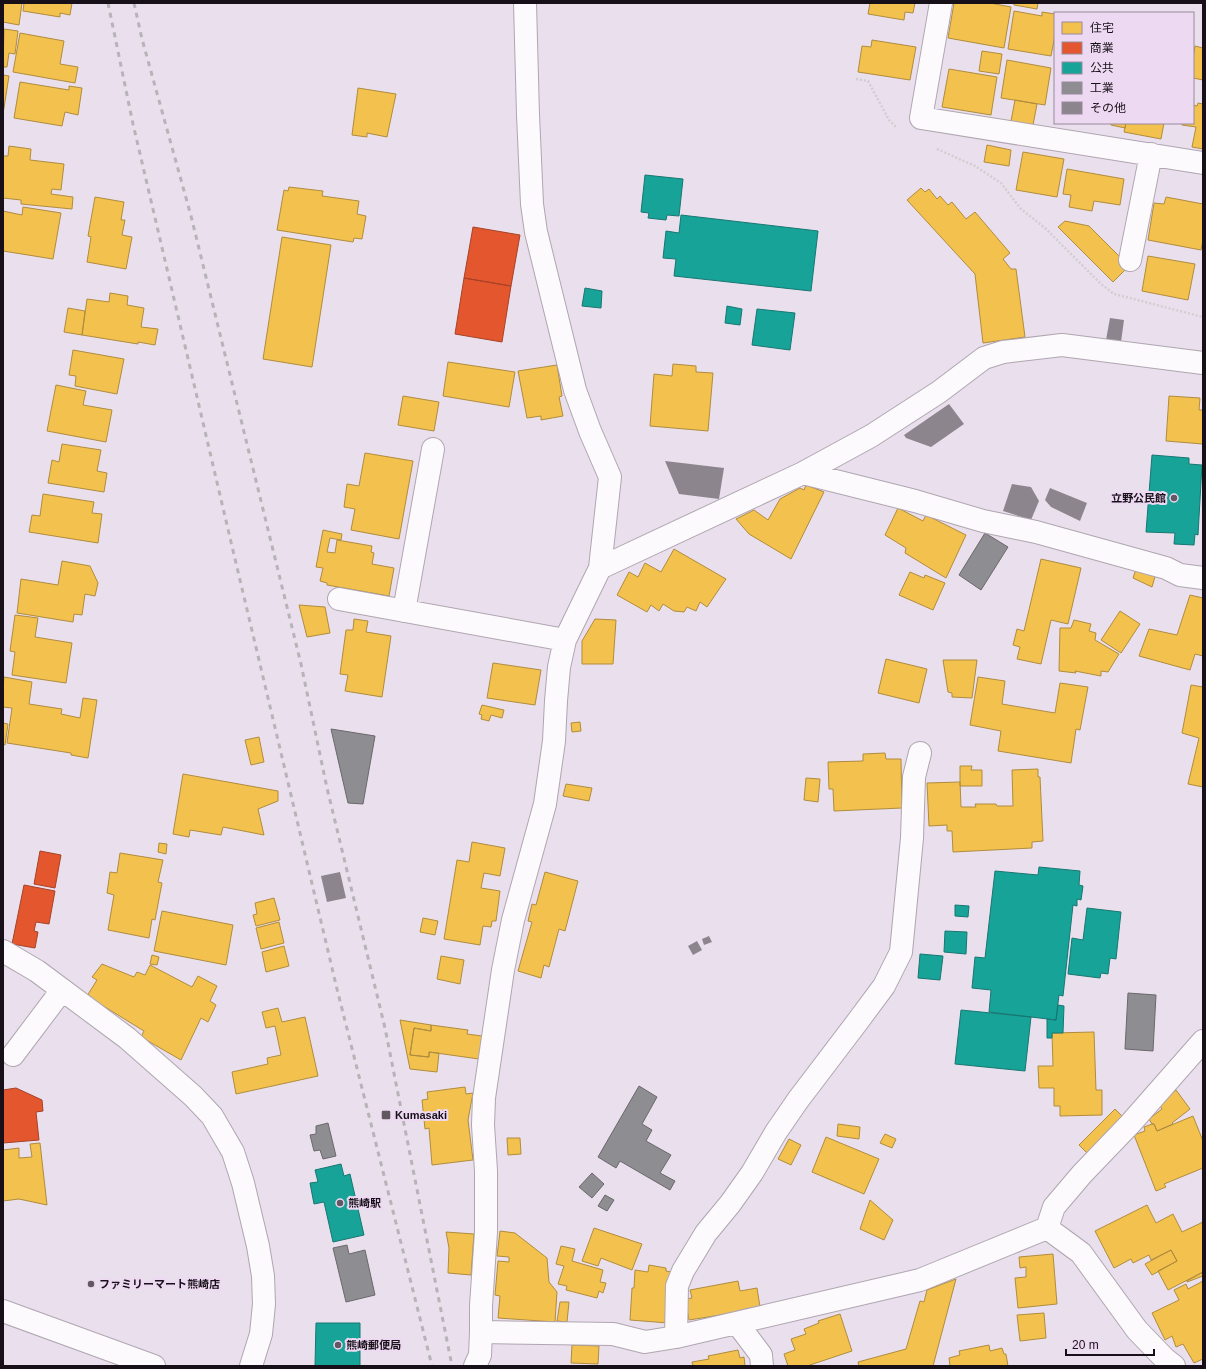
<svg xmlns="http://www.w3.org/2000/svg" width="1206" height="1369" viewBox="0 0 1206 1369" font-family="Helvetica,'Noto Sans JP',sans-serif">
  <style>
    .homes { fill: #f2c14e; stroke: #b08c3e }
    .shops { fill: #e4572e; stroke: #a64227 }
    .public { fill: #17a398; stroke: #177772 }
    .industry { fill: #8d8d92; stroke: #6a686d }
    .building { fill: #8c858e }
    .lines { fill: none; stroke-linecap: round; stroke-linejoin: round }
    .minor-casing { stroke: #afa6b1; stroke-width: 24 }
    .path { stroke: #d1ced2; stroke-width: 2.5; stroke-dasharray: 2 2; stroke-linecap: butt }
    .minor { stroke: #fcfafc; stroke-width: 22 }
    .rail { stroke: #b7b4b8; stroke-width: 3; stroke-dasharray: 5 5; stroke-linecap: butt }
    .poi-dot { fill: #615862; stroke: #eed9f2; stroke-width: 1.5 }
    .labels { text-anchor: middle; stroke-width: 4; stroke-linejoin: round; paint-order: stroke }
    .poi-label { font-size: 11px; font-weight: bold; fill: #171018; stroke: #eed9f2; text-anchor: start }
  </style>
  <rect width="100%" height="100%" fill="#eadfec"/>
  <path class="homes" d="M3,3H22L19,25L3,22Z
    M24,3H72L70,15L60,13V17L23,11Z
    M870,3H915L913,13L905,12L904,20L868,14Z
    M954,3H990L1011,7L1004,48L948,38Z
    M1014,3H1038L1037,9L1014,5Z
    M1014,11L1042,16V12L1055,14V35L1051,56L1008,49Z
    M4,29L18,31L15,54L9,53L7,67H3Z
    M20,33L64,41L60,64L78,67L75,83L13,72Z
    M872,40L916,47L910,80L858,72L862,46L871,47Z
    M1195,46L1203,48V80L1193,78V58Z
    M982,51L1002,54L999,74L979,71Z
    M1007,60L1051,68L1045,105L1001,98Z
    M949,69L997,77L991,115L942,107Z
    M3,75L9,76L3,114Z
    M20,82L69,90V86L82,88L78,115L65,112L62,126L14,118Z
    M358,88L396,94L387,137L367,133V137L352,135Z
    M1015,100L1037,104L1033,125L1011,121Z
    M1198,103L1203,104V149L1192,147L1196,127L1182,125V123H1193V105L1197,106Z
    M1111,123H1126L1125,128L1111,125Z
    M1126,123H1164L1161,139L1124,132Z
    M987,145L1011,150L1009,166L984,162Z
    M9,146L31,149L30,160L64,164L61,190L52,189L51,194L73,197L72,209L21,204V200L3,198V156H8Z
    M1023,152L1064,159L1057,197L1016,190Z
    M1067,169L1124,179L1120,205L1094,201L1092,211L1069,207L1071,195L1063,194Z
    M289,187L323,191L322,196L359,201L357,214L366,216L362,239L354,238L353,242L277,230L284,190L288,191Z
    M921,188L925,192L929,189L937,199L940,196L948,205L952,202L966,219L975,212L1010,253L1003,259L1011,269H1016L1025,337L983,343L975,274L907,200Z
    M95,197L124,202L121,220H125L122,235L132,237L126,269L87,262L91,237L88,236Z
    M1166,197L1203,204V240L1201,250L1148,240L1154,203L1164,204Z
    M23,207L61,213L53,259L3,251V211L22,215Z
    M1065,221L1089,226L1129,266L1113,282L1058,227Z
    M282,237L331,245L312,367L263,359Z
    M1148,256L1195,264L1188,300L1142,291Z
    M110,293L128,296L127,305L144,308L141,327L158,329L155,345L138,342V344L82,335L87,299L109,302Z
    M68,308L85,311L82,335L64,332Z
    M73,350L124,359L117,394L75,386L76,376L69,375Z
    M448,362L515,372L509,407L443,396Z
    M673,364L696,366V372L713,373L708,431L650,426L654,374L672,376Z
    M557,365L562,396L559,397L563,416L541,420V416L527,418L518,371Z
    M56,385L86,391L83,405L112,410L106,442L47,431Z
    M403,396L439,402L434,431L398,425Z
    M1169,396L1200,398L1199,410H1203V444L1166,441Z
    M62,444L101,450L97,471L107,473L104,492L48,483L52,460L59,462Z
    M365,453L413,461L399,539L351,530L355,509L344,507L347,484L359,486Z
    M806,485L824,492L791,559L749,534L736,519L754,510L768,520L780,499L800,488L804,490Z
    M43,494L94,502L92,513L102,514L98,543L29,532L32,515L40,516Z
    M898,508L923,521L926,515L966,535L946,578L905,553L906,548L885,535Z
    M323,530L342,534L341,540L330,538L327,552L335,553L337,540L372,546L371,552L374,553L372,564L394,568L389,596L327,585V583L320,581L323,568L316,567Z
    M674,549L726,579L707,607L700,602L696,611L687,607L684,612L674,611L663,604L659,611L651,605L647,612L617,595L629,572L638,577L645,563L661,572Z
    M1041,559L1081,568L1068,624L1051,620L1041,664L1017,659L1020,647L1013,645L1017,629L1024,631Z
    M62,561L90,566L98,583L95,596L85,594L82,615L74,614L73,622L17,613L21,579L58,585Z
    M1137,566L1156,573L1152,587L1133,578Z
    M910,572L924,578L925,575L945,583L933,610L899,595Z
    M1190,595L1203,598V656L1195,654L1190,670L1139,656L1149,629L1177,635Z
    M299,605L325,607L330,633L307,637Z
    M1120,611L1140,624L1121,653L1101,640Z
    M15,615L38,618L35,637L72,643L66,683L12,675L15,652L10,651Z
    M354,619L368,621L366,632L391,636L382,697L345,691L348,675L340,674L346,630H353Z
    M595,619L616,620L613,664H582V641Z
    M1074,620L1091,624L1089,631L1096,633L1095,640L1119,654L1108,672L1101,671V676L1075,671L1076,673L1059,671L1060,628H1071Z
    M886,659L927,669L919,703L878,693Z
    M943,660H977L972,698L952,697V693L948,692Z
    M493,663L541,670L535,705L487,698Z
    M4,677L32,682L29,704L62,709L61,714L80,718L83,698L97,700L88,758L71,755V753L7,743L12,708L3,707V687Z
    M978,677L1005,681L1002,704L1055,713L1060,683L1088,687L1080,730L1076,729L1071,763L998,751L1001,731L970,725Z
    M1191,685L1203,687V787L1188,784L1199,738L1182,733Z
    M482,705L504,710L502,718L491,715L489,721L481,719L482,715L479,714Z
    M580,722L581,731L572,732L571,723Z
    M3,723L8,724L5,745L3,744Z
    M259,737L264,762L251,765L245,740Z
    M885,753L886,759H901L902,808L834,811L833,789H829L828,762L863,761V754Z
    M960,766H972L971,770H982V786H960Z
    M1038,769V777H1040L1043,841L1032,842V848L953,852L952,831H947V825L929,826L927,783L960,782L961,807H976L975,804H996L997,806H1013L1012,770Z
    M183,774L278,791V801L258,809L264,835L223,827L221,835L190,830L189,837L173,834Z
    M806,778L820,779L818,802L804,800Z
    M566,784L592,788L589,801L563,796Z
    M472,842L505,848L500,876L484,873L481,888L500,891L496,921H492L491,927L483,926L480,945L444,939L457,860L469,862Z
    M159,843L167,844L166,854L158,852Z
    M120,853L163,860L158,882L162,883L155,920L152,919L149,938L108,930L114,895L107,893L110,872L117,873Z
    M545,872L578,881L565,931L559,929L549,967L544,965L541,978L518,971L532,922L528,921L532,904L536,905Z
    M274,898L280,920L256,926L253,915L257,914L255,903Z
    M162,911L233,925L226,965L154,951Z
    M423,918L438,921L435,935L420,932Z
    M279,922L284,943L261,949L256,928Z
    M284,946L289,966L266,972L262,952Z
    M152,955L159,957L157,965L150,964Z
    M441,956L464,960L460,984L437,979Z
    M102,964L134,977L137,972L145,975L150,965L192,987L198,976L217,986L210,1001L216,1005L208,1022L201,1018L181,1060L141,1037L144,1031L87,996L97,980L92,977Z
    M278,1008L282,1022L305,1017L318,1076L236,1094L232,1072L268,1064L267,1058L281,1055L275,1026L266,1028L262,1012Z
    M400,1020L431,1025V1031L414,1028L410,1055L429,1057V1052L439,1053L437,1072L410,1069Z
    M431,1025L468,1030L467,1034L482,1036L479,1059L429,1052V1057L410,1055L414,1028L431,1031Z
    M1094,1032L1096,1090H1102V1115L1060,1116V1106H1054V1088H1039L1038,1066H1053L1052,1033Z
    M465,1087L466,1094L473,1093L468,1120L473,1160L432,1165L429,1128L425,1129L422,1100L428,1099L427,1092Z
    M1176,1090L1190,1109L1172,1123L1173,1124L1157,1131L1154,1124H1152L1149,1119L1162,1109L1159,1104Z
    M1115,1109L1125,1119L1089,1155L1079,1145Z
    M1193,1116L1203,1141V1168L1164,1184L1166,1187L1156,1191L1134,1135L1145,1131L1144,1127L1152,1124H1154L1157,1131Z
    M838,1124L860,1127L859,1139L837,1136Z
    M885,1134L896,1139L892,1148L880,1143Z
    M826,1137L879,1159L864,1194L812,1172Z
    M507,1138H520L521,1154L508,1155Z
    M789,1139L801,1145L791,1165L778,1159Z
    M40,1143L47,1205L19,1199L3,1201V1150L19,1148V1158L32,1157L30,1144Z
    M870,1200L893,1220L884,1240L860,1229Z
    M1147,1205L1156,1223L1173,1214L1182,1232L1203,1222V1272L1168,1290L1158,1271L1177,1261L1171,1250L1151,1260L1149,1255L1133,1263L1131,1259L1114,1268L1095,1231Z
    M594,1228L642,1244L632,1270L601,1258L598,1266L582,1261Z
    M500,1231L515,1233L547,1258L549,1282L557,1292L555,1322L498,1318L500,1296L495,1295L498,1261L509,1262V1257L497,1256Z
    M446,1232L474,1234L471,1275L448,1273L449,1248Z
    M561,1246L575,1249L572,1261L603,1270L600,1282L606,1283L603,1293L599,1291L597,1298L566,1290L567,1286L558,1284L564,1266L556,1264Z
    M1171,1250L1177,1261L1152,1275L1145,1264Z
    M1053,1254L1057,1304L1018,1308L1015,1278L1026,1277V1267L1020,1268L1019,1257Z
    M649,1265L666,1268V1271L672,1272L668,1323L630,1320L632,1288H634L635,1270L648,1272Z
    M1203,1272V1276L1187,1282V1281Z
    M956,1279L933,1366H859L858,1362L906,1349L920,1301L924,1302L927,1290Z
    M738,1281L740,1291L757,1288L760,1307L745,1309V1311L689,1320L685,1299L692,1298L690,1290Z
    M1203,1281V1359L1194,1363L1183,1344L1176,1347L1172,1336L1165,1340L1152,1313L1179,1300L1174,1290L1186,1284L1188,1289Z
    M560,1302H569L567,1322L557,1321Z
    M1044,1313L1046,1338L1020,1341L1017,1315Z
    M840,1314L852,1351L807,1366H788L784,1354L795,1350L791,1339L806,1334L804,1329L819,1323L818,1321Z
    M572,1345L599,1346L598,1364L571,1363Z
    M989,1345L990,1351L1002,1348L1004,1354H1006L1008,1366H950L949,1358L960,1355L959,1351Z
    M738,1350L740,1358L744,1357L745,1366H693L692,1362L709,1359L708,1356Z"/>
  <path class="shops" d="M473,227L520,235L511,286L464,278Z
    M464,278L511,286L502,342L455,334Z
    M40,851L61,855L55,888L34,884Z
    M24,885L55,891L49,924L36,922L34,931L38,932L35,948L12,944Z
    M16,1088L42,1100L43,1111L36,1112L39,1140L3,1143V1090Z"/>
  <path class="public" d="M645,175L683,179L679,216L667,215L666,220L648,218L649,213L641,212Z
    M681,215L818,231L811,291L674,276L676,259L663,258L666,231L679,233Z
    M585,288L602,291L601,308L582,306Z
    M727,306L742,309L740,325L725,323Z
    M757,309L795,313L790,350L752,345Z
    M1152,455L1189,458V464L1202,465L1198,535L1195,534L1194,545L1174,544L1175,533L1146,532Z
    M1039,867L1080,871L1079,885L1083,886L1081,900L1077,899V906L1073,905L1063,996L1059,995L1056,1020L989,1012L991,990L972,988L975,957L985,958L995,871L1038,875Z
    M955,905L969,906L968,917L955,916Z
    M1087,908L1121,912L1116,959L1110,958L1108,974L1101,973L1100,978L1068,974L1072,938L1083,940Z
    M945,931L967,932L966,954L944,952Z
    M920,954L943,956L940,980L918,978Z
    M1058,1005L1064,1006L1063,1033H1052V1038H1047V1019L1056,1020Z
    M961,1010L1031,1017L1025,1071L955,1064Z
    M341,1164L344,1176L350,1174L364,1235L333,1242L324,1202L314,1204L310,1183L318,1182L315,1170Z
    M316,1323H360V1366H315Z"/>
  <path class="industry" d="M985,533L1008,547L981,590L959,575Z
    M331,729L375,736L363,804L348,803Z
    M1128,993L1156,995L1153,1051L1125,1049Z
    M639,1086L657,1097L642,1124L652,1130L646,1141L671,1155L660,1173L675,1181L670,1190L620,1161L616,1168L598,1157Z
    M328,1123L336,1156L323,1159L320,1150L314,1151L310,1135L316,1134V1126Z
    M592,1173L604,1184L592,1198L579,1187Z
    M605,1195L614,1200L607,1211L598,1206Z
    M347,1245L349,1254L365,1250L375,1295L346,1302L333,1248Z"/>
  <path class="building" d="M1110,318L1124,320L1121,342L1106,340Z
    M949,404L964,424L931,447L906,438L904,435Z
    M665,461L724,468L719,499L679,494Z
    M1012,484L1031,487L1039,501L1031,520L1003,511Z
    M1050,488L1087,503L1080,521L1051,507L1045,500Z
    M340,872L346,898L327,902L321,876Z
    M709,936L712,942L704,945L702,939Z
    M697,941L702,950L693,955L688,946Z"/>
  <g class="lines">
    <defs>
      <path id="minor" d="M941,3L921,118L1203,163
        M1130,260L1151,154
        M803,473L915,501L983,521L1036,532L1166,568L1180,575L1203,578
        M600,568L803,473L871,436L939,392L984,358L1003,352L1062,345L1203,363
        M339,599L565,640
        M404,611L433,449
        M3,951L37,971L127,1038L193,1096L212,1116L233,1152L243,1183L258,1246L263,1276L264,1304L261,1334L251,1366
        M13,1055L62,990
        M1047,1228L1081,1253L1137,1330L1165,1359L1174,1366
        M3,1311L154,1366
        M737,1323L761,1355L762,1366
        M481,1332L613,1334L645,1342L676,1337L920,1280L1047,1228L1054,1207L1082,1174L1130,1124L1203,1041
        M676,1337L677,1286L683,1271L706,1233L730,1204L752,1173L776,1132L798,1100L858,1021L884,986L901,952L912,838L914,777L920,753
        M475,1366L480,1355L481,1332V1306L486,1232V1171L483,1125L484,1098L503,970L513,920L545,804L554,741L556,701L559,667L565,640L600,568L610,477L590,431L575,390L536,232L532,204L528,115L525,3"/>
    </defs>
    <use href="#minor" class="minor-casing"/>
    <path class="path" d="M856,79L868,81L889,120L896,127
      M937,149L975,166L1001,183L1020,208L1046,229L1101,284L1114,294L1203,317"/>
    <use href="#minor" class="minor"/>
    <path class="rail" d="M108,3L133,124L231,542L337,989L432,1366
      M134,3L142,39L191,216L301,664L327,788L385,1028L452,1366"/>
  </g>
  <g class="poi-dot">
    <circle cx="1174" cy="498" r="4"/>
    <rect x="381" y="1110" width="10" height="10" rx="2"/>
    <circle cx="340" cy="1203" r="4"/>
    <circle cx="91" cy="1284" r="4"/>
    <circle cx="338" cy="1345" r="4"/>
  </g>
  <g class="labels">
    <g class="poi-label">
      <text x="1166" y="502" text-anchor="end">立野公民館</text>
      <text x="395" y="1119">Kumasaki</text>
      <text x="348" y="1207">熊崎駅</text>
      <text x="99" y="1288">ファミリーマート熊崎店</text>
      <text x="346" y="1349">熊崎郵便局</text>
    </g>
  </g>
  <rect width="1206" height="1369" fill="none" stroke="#171018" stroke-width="8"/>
  <rect x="1054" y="12" width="140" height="112" fill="#eed9f2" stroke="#98899b"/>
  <rect x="1062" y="22" width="20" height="12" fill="#f2c14e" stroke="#98899b"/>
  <text x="1090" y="32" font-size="12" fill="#171018">住宅</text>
  <rect x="1062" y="42" width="20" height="12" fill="#e4572e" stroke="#98899b"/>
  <text x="1090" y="52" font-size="12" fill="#171018">商業</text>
  <rect x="1062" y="62" width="20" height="12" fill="#17a398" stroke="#98899b"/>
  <text x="1090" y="72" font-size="12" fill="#171018">公共</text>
  <rect x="1062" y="82" width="20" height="12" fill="#8d8d92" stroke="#98899b"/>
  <text x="1090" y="92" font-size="12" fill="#171018">工業</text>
  <rect x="1062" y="102" width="20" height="12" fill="#8c858e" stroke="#98899b"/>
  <text x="1090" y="112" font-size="12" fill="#171018">その他</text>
  <path d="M1066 1349v6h88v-6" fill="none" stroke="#171018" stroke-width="2"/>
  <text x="1072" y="1349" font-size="12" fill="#171018" stroke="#eed9f2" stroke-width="3" paint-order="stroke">20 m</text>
</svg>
